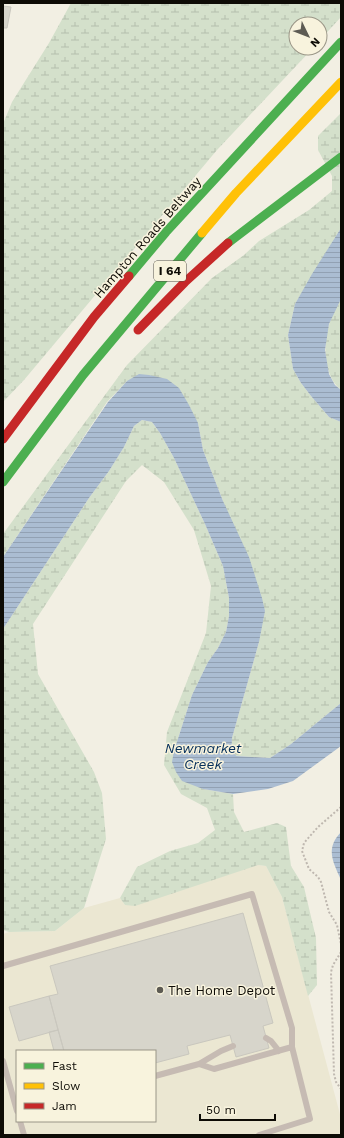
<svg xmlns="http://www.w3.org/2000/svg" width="344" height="1138" viewBox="0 0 344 1138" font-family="'Work Sans',sans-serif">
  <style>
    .built { fill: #ebe7d2; fill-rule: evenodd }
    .wetland { fill: url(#wetland-marsh) }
    .water { fill: url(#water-rules) }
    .building { fill: #d7d5cb; stroke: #c9c7be }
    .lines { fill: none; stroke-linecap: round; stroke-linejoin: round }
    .path { stroke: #bfb8b0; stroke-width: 2; stroke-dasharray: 2 2; stroke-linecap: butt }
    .lane { stroke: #c6bbb3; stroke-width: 6 }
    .fast { stroke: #4caf50; stroke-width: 9 }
    .slow { stroke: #ffc107; stroke-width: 9 }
    .jam { stroke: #c62828; stroke-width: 9 }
    .poi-dot { fill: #5d5b53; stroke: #f8f3dd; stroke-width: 1.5 }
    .labels { text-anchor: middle; stroke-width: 3; stroke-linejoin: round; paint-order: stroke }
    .shield { fill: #f8f3dd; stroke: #545146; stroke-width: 1 }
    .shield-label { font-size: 12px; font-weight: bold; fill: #0d0b05 }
    .street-label { font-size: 13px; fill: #0d0b05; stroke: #f8f3dd }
    .poi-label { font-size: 13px; fill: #0d0b05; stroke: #f8f3dd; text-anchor: start }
    .water-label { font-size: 14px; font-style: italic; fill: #042e5a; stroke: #f8f3dd }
  </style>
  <defs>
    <pattern id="wetland-marsh" width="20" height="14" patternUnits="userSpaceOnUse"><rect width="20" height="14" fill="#d4e0cb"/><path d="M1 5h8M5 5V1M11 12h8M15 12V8" fill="none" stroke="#b5bfad"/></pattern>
    <pattern id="water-rules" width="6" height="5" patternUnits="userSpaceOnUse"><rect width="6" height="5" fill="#abbdd2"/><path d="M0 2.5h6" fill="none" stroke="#92a1b3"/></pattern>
  </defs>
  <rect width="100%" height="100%" fill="#f2efe3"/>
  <path class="built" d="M258,865L266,866L282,897L341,1118V1135H3V934L9,932L55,931L84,908L120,898L125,905ZM17,1051H155V1121H17Z"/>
  <path class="wetland" d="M71,3H341V17L320,40V24H296V48H313L217,150L24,380L3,402V124L12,102L49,43Z
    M341,113V228L295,304L288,335L293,369L301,383L311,396L329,417L341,422V703L291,744L270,758L237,756C230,752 232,745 232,738L259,642L223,501L203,450L198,423L127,381L107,402L3,557V534L127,365L212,278L244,255L259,241L309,210L332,191V176L318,150V136Z
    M341,299V390C323,375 323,346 329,325C331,316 337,307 341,299Z
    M142,420L152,422L160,433L174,458L205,524L223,566L229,598V616L226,632L218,648L208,662L192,695L174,751L203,789L233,794L234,812L244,832L277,823L286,827L291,866L304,887L316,938L317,985L308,996L282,897L266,866L258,865L135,906L125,905L120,898L137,867L170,851L198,843L215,830L207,808L181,794L164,765L167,732L206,633L211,586L194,530L164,482L142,465L126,481L33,624L38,674L94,772L102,793L106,839L84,908L55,931L9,932L3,930V629L89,498L109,471L124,447L134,426Z"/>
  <path class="water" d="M341,228V299L329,324L325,350L329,374L335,385L341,390V422L329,417L311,396L301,383L293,369L288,335L295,304L312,274Z
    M139,374L149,375L167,379L179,388L189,405L198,423L203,450L223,501L249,557L262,598L265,611L259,642L232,738C232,745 230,752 237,756L270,758L291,744L341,703V746L293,781L268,789L233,794L203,789L182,781L176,772L172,762L174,751L192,695L208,662L218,648L226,632L229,616V598L223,566L205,524L174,458L160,433L152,422L142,420L134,426L124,447L109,471L89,498L3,629V557L108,402L127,381Z
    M341,832V880C333,862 325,849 341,832Z"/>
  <path class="building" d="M3,6L11,7L7,28H3Z
    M243,913L273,1023L263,1026L269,1048L236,1057L230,1035L187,1046L189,1054L155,1063V1051H64L49,996L58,994L50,966Z
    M49,996L58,1030L19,1041L9,1007Z
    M58,1030L64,1051H54L49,1032Z"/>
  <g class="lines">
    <path class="path" d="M341,807L318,827L310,836L304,843L302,851L309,869L318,877L321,882L329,912L337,925L341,944
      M341,952L333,965L331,972L334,1074L336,1082L341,1089"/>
    <path class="lane" d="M3,966L252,894L292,1028V1047
      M266,1038L271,1041L279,1051
      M3,1061L17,1111
      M199,1064L221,1051L233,1046
      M155,1076L199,1064L214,1069L292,1047L310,1119L259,1135
      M20,1121L24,1135"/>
    <path class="fast" d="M228,243L341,157
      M129,276L166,232L341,42
      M3,482L83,375L202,233"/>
    <path class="slow" d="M202,233L236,193L341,82"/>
    <path class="jam" d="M138,330L185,282L228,243
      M3,439L94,317L129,276"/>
  </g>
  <circle class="poi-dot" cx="160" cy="990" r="4"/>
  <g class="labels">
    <rect class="shield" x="154" y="261" width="32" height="20" rx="3"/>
    <g class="shield-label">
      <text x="170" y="275">I 64</text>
    </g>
    <g class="street-label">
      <text transform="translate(147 237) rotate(-49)" y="5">Hampton Roads Beltway</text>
    </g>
    <g class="poi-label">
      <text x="168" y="995">The Home Depot</text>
    </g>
    <g class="water-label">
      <text x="203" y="753">Newmarket<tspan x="203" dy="16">Creek</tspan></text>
    </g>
  </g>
  <rect width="344" height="1138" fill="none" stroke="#0d0b05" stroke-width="8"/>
  <rect x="16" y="1050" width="140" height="72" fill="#f8f3dd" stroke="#9a9687"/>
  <rect x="24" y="1063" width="20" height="6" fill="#4caf50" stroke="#9a9687"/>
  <text x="52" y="1070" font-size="12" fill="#0d0b05">Fast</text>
  <rect x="24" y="1083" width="20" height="6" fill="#ffc107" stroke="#9a9687"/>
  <text x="52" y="1090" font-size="12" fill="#0d0b05">Slow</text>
  <rect x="24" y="1103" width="20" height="6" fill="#c62828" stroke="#9a9687"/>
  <text x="52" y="1110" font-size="12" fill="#0d0b05">Jam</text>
  <g transform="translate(308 36) rotate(133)"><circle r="19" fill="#f8f3dd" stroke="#9a9687"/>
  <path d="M0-3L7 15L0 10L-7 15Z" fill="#5d5b53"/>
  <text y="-6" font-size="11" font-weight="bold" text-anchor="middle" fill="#0d0b05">N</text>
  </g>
  <path d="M200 1114v6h75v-6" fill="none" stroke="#0d0b05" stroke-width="2"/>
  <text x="206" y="1114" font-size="12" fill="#0d0b05" stroke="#f8f3dd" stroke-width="3" paint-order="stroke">50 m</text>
</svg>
